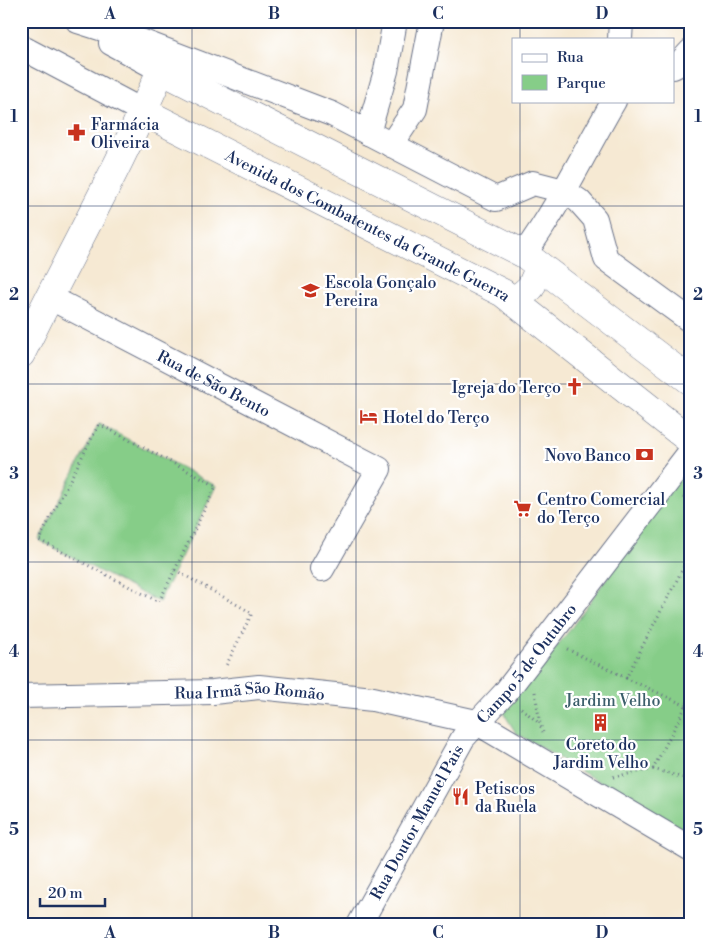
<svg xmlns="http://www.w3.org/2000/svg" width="712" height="946" viewBox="0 0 712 946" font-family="'Libre Bodoni',serif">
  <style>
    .green { fill: #86cd88; stroke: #507e73 }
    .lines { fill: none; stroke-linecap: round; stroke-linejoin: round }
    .minor-casing { stroke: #687087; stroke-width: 26 }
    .major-casing { stroke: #687087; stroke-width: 29 }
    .path { stroke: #687087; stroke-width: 3; stroke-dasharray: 1 4; stroke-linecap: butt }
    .minor { stroke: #fff; stroke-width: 24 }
    .major { stroke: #fff; stroke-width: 28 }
    .grid { fill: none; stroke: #1b2f5e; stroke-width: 1; stroke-opacity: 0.55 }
    .labels { text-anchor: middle; stroke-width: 4.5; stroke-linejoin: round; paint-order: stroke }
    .poi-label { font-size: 16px; fill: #1b2f5e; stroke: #fff; text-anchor: start }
    .street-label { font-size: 16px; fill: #1b2f5e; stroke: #fff }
    .park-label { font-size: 16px; fill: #3b5e6b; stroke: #fff }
    .neatline { fill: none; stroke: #1b2f5e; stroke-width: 2 }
    .grid-label { font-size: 16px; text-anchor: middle; font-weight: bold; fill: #1b2f5e }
  </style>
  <rect width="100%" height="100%" fill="#fff"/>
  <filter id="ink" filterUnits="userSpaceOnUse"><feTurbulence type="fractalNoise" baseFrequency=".02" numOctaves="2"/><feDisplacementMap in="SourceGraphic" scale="10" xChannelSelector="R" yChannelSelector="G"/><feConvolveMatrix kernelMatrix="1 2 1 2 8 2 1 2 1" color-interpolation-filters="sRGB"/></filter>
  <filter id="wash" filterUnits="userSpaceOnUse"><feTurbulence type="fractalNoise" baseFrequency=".0096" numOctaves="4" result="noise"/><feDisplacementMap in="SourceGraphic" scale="20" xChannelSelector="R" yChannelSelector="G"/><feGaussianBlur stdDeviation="1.12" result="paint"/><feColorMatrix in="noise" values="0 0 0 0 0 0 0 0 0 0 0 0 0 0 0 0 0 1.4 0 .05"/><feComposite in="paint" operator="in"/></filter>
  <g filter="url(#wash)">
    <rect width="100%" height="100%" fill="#f6e9d3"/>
    <path class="green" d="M99,424L216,486L159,602L39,540Z
      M682,472L691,478V836L516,733L503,712L569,631Z"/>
  </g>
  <g filter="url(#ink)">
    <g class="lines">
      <defs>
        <g id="minor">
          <path d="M78,21L138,40L332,114L496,199L533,183L564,191L579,201L595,219L606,259L691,321"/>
          <path d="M620,39L621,21"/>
          <path d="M111,43L161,70L177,63"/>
          <path d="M21,47L144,112"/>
          <path d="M673,67L679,64L691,51"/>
          <path d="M368,133L386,71L395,21"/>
          <path d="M391,145L415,109L432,21"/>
          <path d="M524,254C559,206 584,152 614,101"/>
          <path id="s1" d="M49,297L379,469L322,569"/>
          <path id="s2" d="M21,696L213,692L259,687L373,699L476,722L691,849"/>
          <path id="s3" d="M359,925L463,738L505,693L691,451"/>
        </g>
        <g id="major">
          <path id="s4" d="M144,112L503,293L691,441"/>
          <path d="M514,302L531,287L540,266"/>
          <path d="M21,354C67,259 120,167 161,70L524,254L691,381"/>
        </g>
      </defs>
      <use href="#minor" class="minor-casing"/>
      <use href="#major" class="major-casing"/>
      <path class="path" d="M99,424L216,486L159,602L39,540Z
        M683,497L691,502
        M175,570L252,613L225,668
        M567,649L626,678L691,553
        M626,678L691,708
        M535,692L540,724L544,735
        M521,708L539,723
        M653,769L691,780
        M613,777L653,769L686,706L691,692"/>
      <use href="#minor" class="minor"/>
      <use href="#major" class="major"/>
    </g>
  </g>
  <path class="grid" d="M192,21V925M356,21V925M520,21V39M520,101V925M21,206H691M21,384H691M21,562H691M21,740H691"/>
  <defs>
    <symbol id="pharmacy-bare" viewBox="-9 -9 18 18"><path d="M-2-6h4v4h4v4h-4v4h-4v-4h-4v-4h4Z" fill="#c8321e" stroke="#fff" stroke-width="2.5" paint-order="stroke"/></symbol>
    <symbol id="school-bare" viewBox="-9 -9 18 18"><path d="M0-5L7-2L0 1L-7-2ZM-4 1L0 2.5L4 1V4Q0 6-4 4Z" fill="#c8321e" stroke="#fff" stroke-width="2.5" paint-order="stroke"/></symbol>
    <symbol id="church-bare" viewBox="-9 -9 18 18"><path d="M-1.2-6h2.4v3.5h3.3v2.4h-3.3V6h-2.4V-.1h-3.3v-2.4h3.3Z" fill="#c8321e" stroke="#fff" stroke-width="2.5" paint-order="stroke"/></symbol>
    <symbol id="hotel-bare" viewBox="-9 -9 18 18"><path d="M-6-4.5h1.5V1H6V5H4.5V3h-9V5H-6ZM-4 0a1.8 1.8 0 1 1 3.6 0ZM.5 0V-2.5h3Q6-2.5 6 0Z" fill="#c8321e" stroke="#fff" stroke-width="2.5" paint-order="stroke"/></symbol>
    <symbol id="bank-bare" viewBox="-9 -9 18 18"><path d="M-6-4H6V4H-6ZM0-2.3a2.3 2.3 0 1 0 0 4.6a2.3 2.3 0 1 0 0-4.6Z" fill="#c8321e" stroke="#fff" stroke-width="2.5" paint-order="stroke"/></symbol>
    <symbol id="supermarket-bare" viewBox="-9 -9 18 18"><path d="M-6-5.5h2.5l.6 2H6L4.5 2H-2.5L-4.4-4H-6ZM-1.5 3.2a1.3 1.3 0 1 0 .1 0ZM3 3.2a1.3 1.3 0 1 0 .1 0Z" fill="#c8321e" stroke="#fff" stroke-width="2.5" paint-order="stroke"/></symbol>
    <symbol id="building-bare" viewBox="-9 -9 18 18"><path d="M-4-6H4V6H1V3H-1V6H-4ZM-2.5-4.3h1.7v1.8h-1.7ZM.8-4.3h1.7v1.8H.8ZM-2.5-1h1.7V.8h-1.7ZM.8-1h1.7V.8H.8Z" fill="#c8321e" stroke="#fff" stroke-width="2.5" paint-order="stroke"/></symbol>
    <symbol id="restaurant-bare" viewBox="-9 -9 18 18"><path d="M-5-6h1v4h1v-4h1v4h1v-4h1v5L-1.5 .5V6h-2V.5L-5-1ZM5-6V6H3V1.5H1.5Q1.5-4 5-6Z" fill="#c8321e" stroke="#fff" stroke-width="2.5" paint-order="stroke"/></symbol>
  </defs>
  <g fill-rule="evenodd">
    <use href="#pharmacy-bare" x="64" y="120" width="25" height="25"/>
    <use href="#school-bare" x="298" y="278" width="25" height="25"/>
    <use href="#church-bare" x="562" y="374" width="25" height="25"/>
    <use href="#hotel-bare" x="356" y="404" width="25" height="25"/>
    <use href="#bank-bare" x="632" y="442" width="25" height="25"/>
    <use href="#supermarket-bare" x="510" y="496" width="25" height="25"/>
    <use href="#building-bare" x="588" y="710" width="25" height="25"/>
    <use href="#restaurant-bare" x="448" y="784" width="25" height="25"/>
  </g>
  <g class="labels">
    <g class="poi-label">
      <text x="91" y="130">Farmácia<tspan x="91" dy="18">Oliveira</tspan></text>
      <text x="325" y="288">Escola Gonçalo<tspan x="325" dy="18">Pereira</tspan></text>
      <text x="561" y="393" text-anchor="end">Igreja do Terço</text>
      <text x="383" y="423">Hotel do Terço</text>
      <text x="631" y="461" text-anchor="end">Novo Banco</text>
      <text x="537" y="505">Centro Comercial<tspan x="537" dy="18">do Terço</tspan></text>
      <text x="601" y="750" text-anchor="middle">Coreto do<tspan x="601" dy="18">Jardim Velho</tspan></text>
      <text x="475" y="794">Petiscos<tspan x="475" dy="18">da Ruela</tspan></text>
    </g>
    <g class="street-label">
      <text dy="6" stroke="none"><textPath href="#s4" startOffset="251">Avenida dos Combatentes da Grande Guerra</textPath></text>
      <text dy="6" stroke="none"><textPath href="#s1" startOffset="186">Rua de São Bento</textPath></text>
      <text dy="6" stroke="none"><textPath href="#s3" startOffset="312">Campo 5 de Outubro</textPath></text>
      <text dy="6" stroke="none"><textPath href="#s2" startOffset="229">Rua Irmã São Romão</textPath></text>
      <text dy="6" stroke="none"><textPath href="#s3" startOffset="118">Rua Doutor Manuel Pais</textPath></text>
    </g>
    <g class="park-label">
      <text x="613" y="706">Jardim Velho</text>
    </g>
  </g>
  <rect width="712" height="946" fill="none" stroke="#fff" stroke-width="55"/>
  <rect x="512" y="38" width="162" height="65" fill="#ffffff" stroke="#a4acbf"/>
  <rect x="522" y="54" width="25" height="8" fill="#ffffff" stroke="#a4acbf"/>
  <text x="557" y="62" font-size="15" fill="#1b2f5e">Rua</text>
  <rect x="522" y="75" width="25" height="15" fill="#86cd88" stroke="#a4acbf"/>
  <text x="557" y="88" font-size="15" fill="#1b2f5e">Parque</text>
  <path d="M40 898v8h65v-8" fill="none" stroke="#1b2f5e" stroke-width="2.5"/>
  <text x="48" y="898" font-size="15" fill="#1b2f5e" stroke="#ffffff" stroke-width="4" paint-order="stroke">20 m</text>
  <rect x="28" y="28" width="656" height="890" class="neatline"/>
  <g class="grid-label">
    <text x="110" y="19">A</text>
    <text x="274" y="19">B</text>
    <text x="438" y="19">C</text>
    <text x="602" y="19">D</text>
    <text x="14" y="122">1</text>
    <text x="698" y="122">1</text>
    <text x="14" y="300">2</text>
    <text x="698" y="300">2</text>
    <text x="14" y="479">3</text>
    <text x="698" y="479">3</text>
    <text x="14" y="657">4</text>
    <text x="698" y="657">4</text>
    <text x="14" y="835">5</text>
    <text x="698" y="835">5</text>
    <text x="110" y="938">A</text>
    <text x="274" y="938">B</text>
    <text x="438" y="938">C</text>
    <text x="602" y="938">D</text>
  </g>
</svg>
